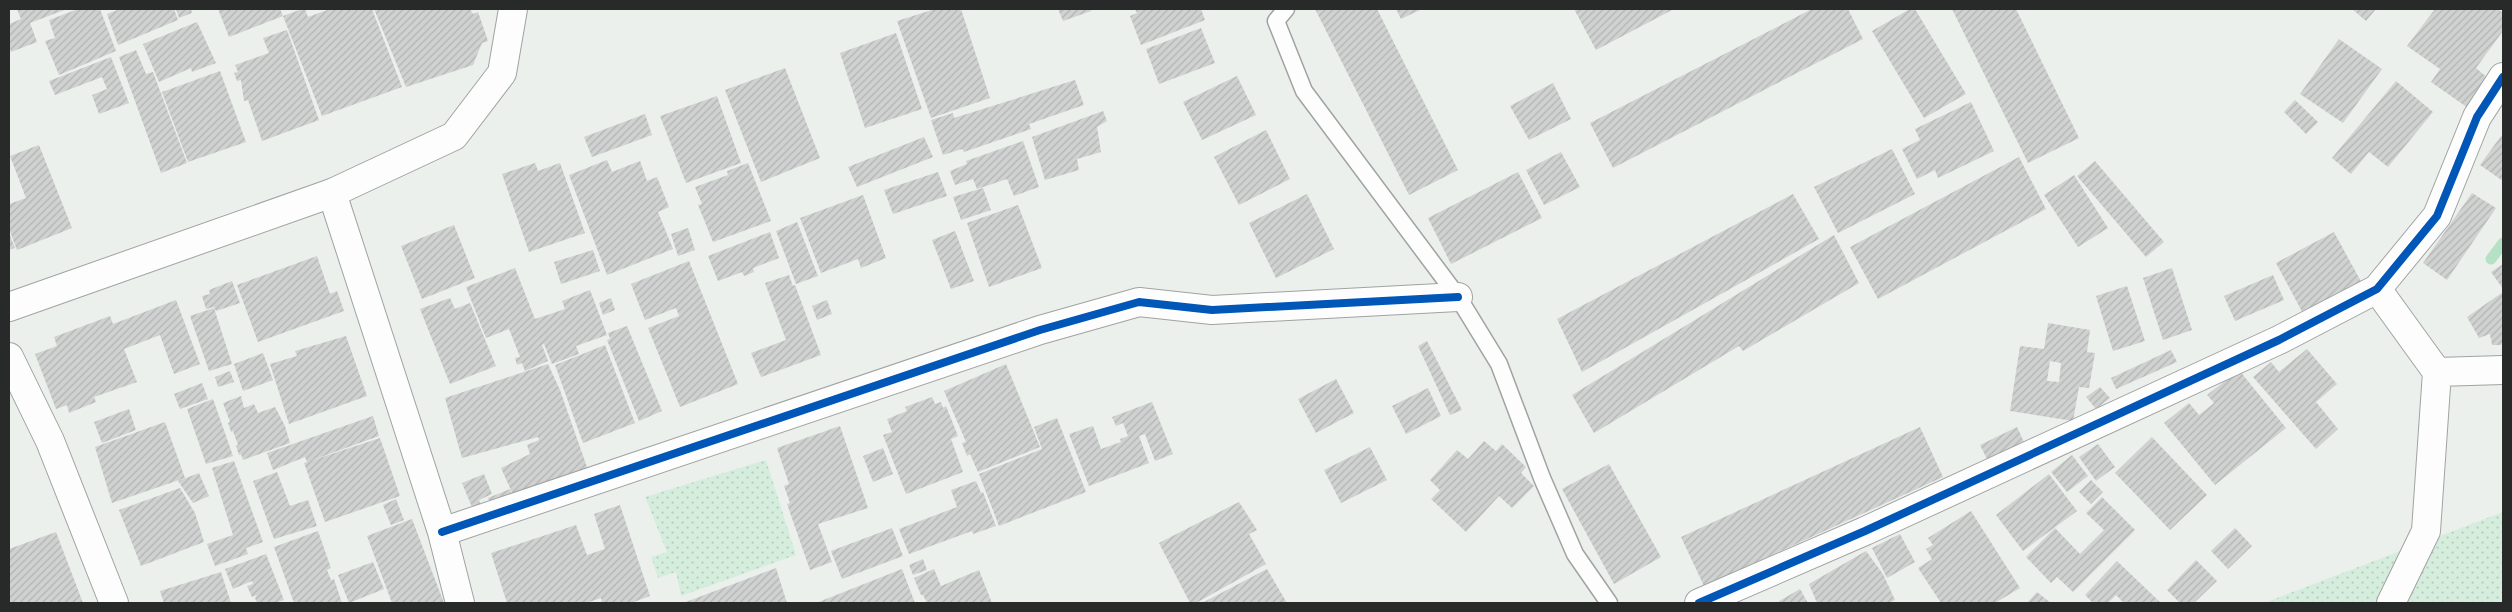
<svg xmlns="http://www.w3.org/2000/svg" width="2512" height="612" viewBox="0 0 2512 612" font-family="'Times New Roman',serif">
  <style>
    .grass { fill: url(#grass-dots) }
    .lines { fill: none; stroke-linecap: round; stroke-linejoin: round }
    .stream { stroke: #b5e1c5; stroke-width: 11 }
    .building { fill: url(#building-hatch); fill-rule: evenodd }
    .lane-casing { stroke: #a0a3a1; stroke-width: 19 }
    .street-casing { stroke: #a0a3a1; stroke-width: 30 }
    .secondary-casing { stroke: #a0a3a1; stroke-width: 30 }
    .lane { stroke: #fcfdfc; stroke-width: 16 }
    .street { stroke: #fcfdfc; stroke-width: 28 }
    .secondary { stroke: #fcfdfc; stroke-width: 28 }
    .cycleway-casing { stroke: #fff; stroke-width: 11 }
    .cycleway { stroke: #0057b8; stroke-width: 8 }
  </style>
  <defs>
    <pattern id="grass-dots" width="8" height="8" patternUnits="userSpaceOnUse" patternTransform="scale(1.25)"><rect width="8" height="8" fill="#d5eddd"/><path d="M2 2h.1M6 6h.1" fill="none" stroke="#b7cbbe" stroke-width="1.8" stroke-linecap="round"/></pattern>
    <pattern id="building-hatch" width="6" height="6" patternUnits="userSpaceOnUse" patternTransform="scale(1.25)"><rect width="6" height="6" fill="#cfd2d0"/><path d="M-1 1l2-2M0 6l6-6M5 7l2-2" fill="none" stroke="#b2b4b3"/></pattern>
  </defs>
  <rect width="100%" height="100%" fill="#ecf0ed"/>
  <path class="grass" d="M766,460L796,555L681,596L676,572L658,578L651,557L667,552L645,497Z
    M2503,512V603H2264Z"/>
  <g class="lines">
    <path class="stream" d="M2491,259L2503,243"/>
  </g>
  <path class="building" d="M17,9H67L30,23L37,42L11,52L9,45V24L21,19Z
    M78,9H100L116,51L59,75L45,41L55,38L49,20Z
    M120,9H174L178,20L118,45L107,14Z
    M176,9H191L192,13L179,18Z
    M218,9H280L283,16L229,37Z
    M302,9H305L308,17L330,9H372L402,87L322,116L283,16Z
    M374,9H470L473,14L478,12L488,41L482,43L473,65L406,87Z
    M935,9H961L990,98L931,118L897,21Z
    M1058,9H1090L1091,11L1063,21Z
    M1135,9H1201L1205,20L1141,45L1130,16L1137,13Z
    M1315,9H1377L1458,170L1409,195Z
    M1396,9H1422L1401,19Z
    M1574,9H1674L1596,50Z
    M1812,9H1848L1863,39L1613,168L1590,123Z
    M1910,9H1915L1966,94L1924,118L1872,31Z
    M1952,9H2016L2079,138L2028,163Z
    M2352,9H2376L2366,21Z
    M2435,9H2498L2503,13V31L2476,68L2489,79L2468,108L2431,82L2440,69L2407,46Z
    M197,22L216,63L192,72L191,68L159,82L143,44Z
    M1201,28L1215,63L1159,84L1146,49Z
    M287,30L319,120L262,141L248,100L244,101L241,80L237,81L234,73L238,72L235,65L269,53L263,38Z
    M896,33L922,109L865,128L840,53Z
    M2339,39L2382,69L2343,123L2300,94Z
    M136,50L146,74L153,72L187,163L161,173L119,57Z
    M111,57L129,103L99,114L92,95L107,89L102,77L55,95L49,81Z
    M785,68L820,158L761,182L725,90Z
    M220,71L246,142L188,162L162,92Z
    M1237,76L1256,115L1202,140L1183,102Z
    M1075,80L1084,105L1029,124L1031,129L964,152L962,149L943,155L931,120L953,113L954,118Z
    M2396,81L2433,112L2388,167L2369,152L2351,174L2332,158Z
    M1553,83L1571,119L1529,140L1510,106Z
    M717,96L741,163L686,183L660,116Z
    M2295,100L2318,122L2306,134L2284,112Z
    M1971,102L1994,151L1938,178L1935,170L1917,179L1902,149L1920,140L1915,129Z
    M1103,111L1107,121L1097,127L1101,152L1077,159L1079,170L1045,180L1032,137Z
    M645,114L652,135L592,157L584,137Z
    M1266,130L1290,179L1239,205L1214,157Z
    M2501,136L2503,137V181L2480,165Z
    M924,137L933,157L857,187L848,167Z
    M1023,141L1039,187L1014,196L1007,179L977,189L973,179L955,185L950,171L967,164L966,161Z
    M39,145L72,228L17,250L9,229V204L26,198L10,156Z
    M1892,149L1915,194L1838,233L1814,187Z
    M1561,152L1580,187L1544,205L1526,170Z
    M2019,157L2046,209L1878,299L1850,247Z
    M607,160L612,172L640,161L647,181L657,177L669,207L658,212L673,249L607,275L569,175Z
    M2095,161L2164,242L2146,257L2077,176Z
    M535,163L538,171L560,163L585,233L529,252L502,174Z
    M748,163L771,221L713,242L698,205L702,204L695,187L728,175L727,171Z
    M938,172L947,196L893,214L884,190Z
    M1518,172L1542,218L1451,264L1428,218Z
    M2074,175L2108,228L2078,247L2044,195Z
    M983,188L991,210L961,220L953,197Z
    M2472,193L2496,208L2447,280L2423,263Z
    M1307,194L1334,249L1276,278L1249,223Z
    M1793,194L1819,239L1582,372L1557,319Z
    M863,195L886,258L861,268L858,259L821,273L800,218Z
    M1018,205L1042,268L989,287L967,223Z
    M797,222L818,276L796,284L776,231Z
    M454,225L475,278L422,299L401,246Z
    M688,228L695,250L678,256L671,234Z
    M955,231L974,281L951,289L932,240Z
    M770,232L779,258L753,268L754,272L744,276L742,272L718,281L708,256Z
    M2334,232L2364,287L2306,319L2276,263Z
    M9,233L15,248L9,250Z
    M1834,235L1859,283L1743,351L1739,346L1594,433L1572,395Z
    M593,250L600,271L561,284L554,262Z
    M317,256L330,294L337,291L344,311L258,342L237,285Z
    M689,261L738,384L680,407L648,328L679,316L676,308L645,320L631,284Z
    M2503,264V289L2491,272Z
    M515,268L535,319L565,309L562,301L590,290L607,335L576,346L579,354L552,364L544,344L542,345L548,361L525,371L522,363L517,365L515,358L520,357L509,329L486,338L466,287Z
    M2172,268L2192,330L2163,340L2143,278Z
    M789,275L793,286L795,285L821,355L761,377L751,353L786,340L765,283Z
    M2273,275L2284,300L2235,321L2224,296Z
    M232,281L240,303L216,311L214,307L206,309L202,296L210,294L209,290Z
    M2127,286L2145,341L2113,351L2096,296Z
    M2503,292V342L2501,345H2492L2490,334L2479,338L2467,317Z
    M450,298L455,309L470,303L496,366L450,384L420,309Z
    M611,298L615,310L603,315L599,303Z
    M176,300L200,364L174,374L160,335L124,349L137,382L94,397L96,402L69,413L67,405L56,409L35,354L57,346L54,337L110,316L113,324Z
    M827,300L832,314L817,320L812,306Z
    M214,308L232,364L209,371L190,316Z
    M2048,323L2090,330L2087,352L2095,353L2089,388L2079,387L2073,421L2010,411L2020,346L2044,349ZM2050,361L2061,363L2059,382L2047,381Z
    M627,326L662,411L639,421L607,340L610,339L608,333Z
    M346,336L367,396L289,424L270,364L297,356L295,351Z
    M1427,341L1462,410L1450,415L1418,346Z
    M605,345L635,423L583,443L555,365Z
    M2307,349L2337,384L2316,402L2338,429L2316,449L2253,377L2271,362L2279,372Z
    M2171,350L2177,362L2116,389L2111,378Z
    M263,353L273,380L243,391L234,364Z
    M548,364L560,390L588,470L515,499L501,468L530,454L527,445L539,440L538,437L462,458L445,398Z
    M1006,364L1040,447L978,472L970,454L967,456L962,443L966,442L944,391Z
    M2239,370L2286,428L2215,485L2164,423L2189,403L2199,415L2214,403L2207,395Z
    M230,371L234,382L218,387L215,377Z
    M1336,379L1354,413L1316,433L1298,399Z
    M202,383L208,399L180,409L174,394Z
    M2100,387L2110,398L2096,409L2086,397Z
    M1428,388L1441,416L1406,434L1392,406Z
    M241,396L244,408L254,404L258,413L275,407L285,426L290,443L243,460L241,454L239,455L236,446L238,445L233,431L231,432L228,423L230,422L223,403Z
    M932,397L935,404L941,402L943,408L946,406L958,436L951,439L963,472L906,494L883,435L892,432L887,419L907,411L905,407Z
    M213,399L233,456L206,464L187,409Z
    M1152,402L1173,454L1155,461L1145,434L1139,436L1149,463L1089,486L1069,434L1093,426L1101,449L1121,442L1120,439L1128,436L1123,423L1116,426L1112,417Z
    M129,409L136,430L102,443L94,422Z
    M373,416L379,436L307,462L305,457L273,470L267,453Z
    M1057,418L1086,492L999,526L979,474L1042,449L1034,427Z
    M165,422L185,478L112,503L95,447Z
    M840,426L868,508L818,524L832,562L810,570L787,504L790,503L784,486L789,484L777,448Z
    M1920,427L1943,477L1704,586L1681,537Z
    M2017,427L2024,442L1987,459L1980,445Z
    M2152,437L2207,495L2170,530L2115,473Z
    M380,438L400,496L325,522L304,463Z
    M1484,441L1496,451L1502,444L1526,467L1521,473L1534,486L1512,508L1499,496L1466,532L1431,499L1440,490L1430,480L1457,450L1468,459Z
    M2098,444L2115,467L2096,481L2079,457Z
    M1370,447L1387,480L1341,503L1324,470Z
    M883,448L893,474L873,482L863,456Z
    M2072,455L2088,476L2067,492L2051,472Z
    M234,461L263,542L246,548L248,554L215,566L207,544L233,535L212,468Z
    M1609,464L1661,557L1614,584L1562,489Z
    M277,472L290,506L308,500L317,526L274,539L253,481Z
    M199,473L209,496L193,503L178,481Z
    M484,474L492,494L479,500L482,509L474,512L462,483Z
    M2049,474L2077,511L2023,551L1996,515Z
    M2091,480L2103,492L2091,504L2079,492Z
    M976,481L981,493L983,492L996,526L973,534L972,531L909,554L899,529L957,507L951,490Z
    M180,488L195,513L204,542L141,566L119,510Z
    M510,489L515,503L493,512L488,498Z
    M2102,497L2135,530L2073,592L2057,577L2051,583L2026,557L2055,528L2080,554L2104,530L2086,513Z
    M396,499L404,520L391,525L383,505Z
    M1239,502L1257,530L1249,534L1266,564L1196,603H1190L1159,543Z
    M620,505L650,596L631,603H602L601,598L586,603H507L491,553L576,525L587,555L605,549L594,514Z
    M1971,511L2020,588L1995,603H1941L1918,568L1932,559L1926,549L1933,545L1928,538Z
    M412,519L444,603H392L367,536Z
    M892,528L903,556L842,579L831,551Z
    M2235,528L2252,546L2228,569L2211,551Z
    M318,531L331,568L327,570L331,580L334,579L342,603H294L274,547Z
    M56,532L83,603H9V549Z
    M1900,534L1915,562L1887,578L1872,548Z
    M1866,551L1883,574L1895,600L1889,603H1817L1809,584Z
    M266,554L284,600L275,603H257L255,598L257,595L252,597L247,586L253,584L252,581L233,589L225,569Z
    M923,559L927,570L913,575L909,565Z
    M2196,560L2217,581L2194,603H2180L2167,590Z
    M2117,561L2161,603H2124L2116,595L2108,603H2093L2085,595Z
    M373,562L384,589L349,603L338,575Z
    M776,568L787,603H683Z
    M902,569L915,603H816Z
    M934,569L941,586L979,570L992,603H927L923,595H921L914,578Z
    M1267,569L1287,603H1202Z
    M221,572L231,603H164L160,591Z
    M1800,589L1808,603H1776Z
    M2037,592L2051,603H2027Z"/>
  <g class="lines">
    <defs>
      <path id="lane" d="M1286,9L1276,21L1304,91L1458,297L1499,364L1542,478L1575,554L1609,603"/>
      <path id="street" d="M332,193L442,532L460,603
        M2377,289L2437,372L2426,531L2391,603
        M9,357L50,441L114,603
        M2437,372L2503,370
        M442,532L1040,330L1139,302L1212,310L1458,297
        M1699,603L1865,531L2279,340L2377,289L2437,216L2477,117L2503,77"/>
      <path id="secondary" d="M9,307L332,193L454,136L502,73L513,9"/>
    </defs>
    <use href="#lane" class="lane-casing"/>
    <use href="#street" class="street-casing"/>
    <use href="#secondary" class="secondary-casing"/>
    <use href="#lane" class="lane"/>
    <use href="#street" class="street"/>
    <use href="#secondary" class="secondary"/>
    <defs>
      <path id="cycleway" d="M442,532L1040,330L1139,302L1212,310L1458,297
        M1699,603L1865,531L2279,340L2377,289L2437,216L2477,117L2503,77"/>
    </defs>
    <use href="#cycleway" class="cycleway-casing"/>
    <use href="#cycleway" class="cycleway"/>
  </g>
  <rect width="2512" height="612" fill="none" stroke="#272a28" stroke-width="20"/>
</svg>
